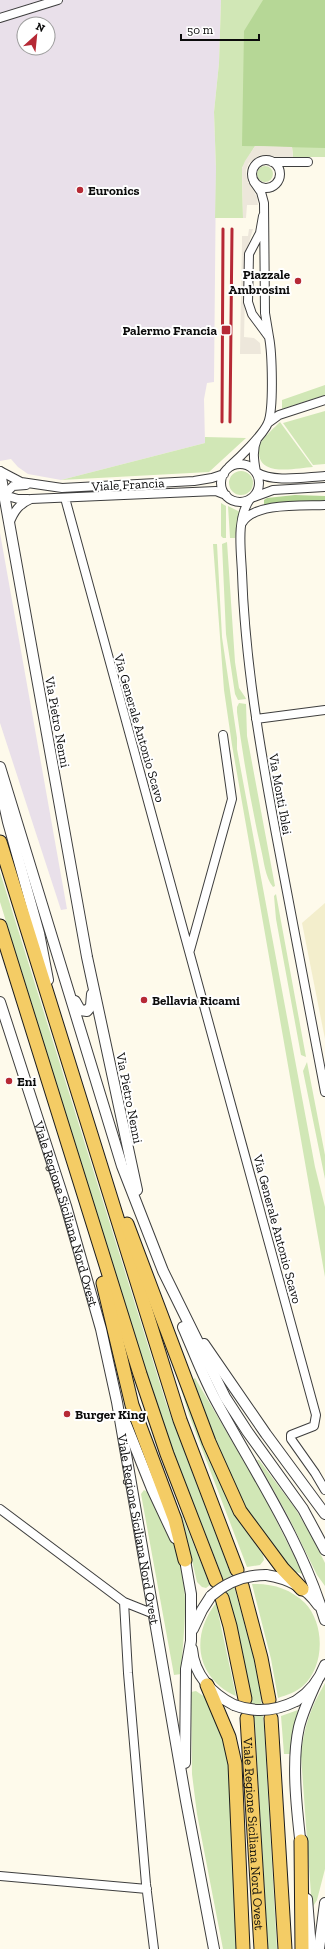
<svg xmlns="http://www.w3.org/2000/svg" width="325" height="1949" viewBox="0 0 325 1949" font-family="'Zilla Slab',serif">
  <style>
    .industrial { fill: #e9e0ea; fill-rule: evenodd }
    .farmland { fill: #f3eecc }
    .green { fill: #d1e7b6 }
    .forest { fill: #b6d796 }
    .plaza { fill: #ede7db }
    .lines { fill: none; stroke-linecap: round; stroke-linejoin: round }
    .minor-casing { stroke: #3e3e3e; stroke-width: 10 }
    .tertiary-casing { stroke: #3e3e3e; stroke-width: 12 }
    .primary-casing { stroke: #1c1c1c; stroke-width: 15 }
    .minor { stroke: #fff; stroke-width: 8 }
    .tertiary { stroke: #fff; stroke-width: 10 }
    .primary { stroke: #f4cc65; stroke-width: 13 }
    .rail { stroke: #b62935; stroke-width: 3 }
    .tertiary-bridge-casing { stroke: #3e3e3e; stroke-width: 12; stroke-linecap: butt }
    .tertiary-bridge { stroke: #fff; stroke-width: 10 }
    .poi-dot { fill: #b62935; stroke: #fff; stroke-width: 1.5 }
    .labels { text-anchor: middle; stroke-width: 4; stroke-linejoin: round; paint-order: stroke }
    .poi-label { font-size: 13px; font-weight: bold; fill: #0b0b0b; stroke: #fff; text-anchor: start }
    .street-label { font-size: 13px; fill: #0b0b0b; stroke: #fff }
  </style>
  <rect width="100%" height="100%" fill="#fefaeb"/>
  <path class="industrial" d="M0,0H221L219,63L214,112L216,169L214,382L207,383L204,399L205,443L61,480L28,474L18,467L11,459L0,461ZM24,24H48V48H24Z
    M0,533L67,909L61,910L0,723Z"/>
  <path class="farmland" d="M325,903V1039L302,923Z"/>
  <path class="green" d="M221,0H325V157H293L292,147L255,146L242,168L243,218H215L216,169L214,112L219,63Z
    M257 174a8 8 0 1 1 16 0a8 8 0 1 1-16 0Z
    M325,385V395L282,409V400Z
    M325,411V464L313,465L283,423Z
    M280,422L313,467C297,468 261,477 259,454C258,450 259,446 261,442C266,435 274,428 280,422Z
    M205,437L246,438L209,472L61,480L205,443Z
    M229 483a12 12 0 1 1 24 0a12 12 0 1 1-24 0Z
    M221,503L226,506V538H223L221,536Z
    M228,506L240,512L235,538H230Z
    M227,542L235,662L239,688L245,697L246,699L238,700L235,694L226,634L222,544Z
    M213,544H217L222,637L237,738V749L315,1167L325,1207V1277L232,745L224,690Z
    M239,703L246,704L247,736L275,886L273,887C265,877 264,861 261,849C251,804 243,758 237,712V707Z
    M0,872L166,1403L230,1572L252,1651L260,1690L264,1726L277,1949H268L255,1724L243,1653L222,1576L172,1449L150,1385L0,902Z
    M276,894L306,1057L301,1055L276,919L274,896Z
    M307,1062L325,1155V1179L303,1071Z
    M195,1378L264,1496L303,1574L296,1572L290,1567L249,1518L214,1442L192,1380Z
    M178,1379L230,1502L241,1524L263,1555L264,1560L260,1565L247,1567L189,1415Z
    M257,1460H259L295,1508L313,1539L325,1563V1586L317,1575L289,1518Z
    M144,1490L149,1493C158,1512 170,1531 177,1551C191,1589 183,1634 181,1674L174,1675L141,1494Z
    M181,1513L210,1585L206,1588L202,1587L197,1582Z
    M252,1584C272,1583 291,1589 305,1603C325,1624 325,1666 303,1686C296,1692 287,1695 278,1698L271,1659Z
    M216,1603L236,1696C196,1678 190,1636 216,1603Z
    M325,1683V1869L317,1900L312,1908L301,1756C303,1728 311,1707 325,1683Z
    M196,1691L205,1697L221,1730L230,1764L238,1949H223L197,1814L192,1774L191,1695V1692Z
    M298,1710L292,1736L291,1754H284L281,1716Z"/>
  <path class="forest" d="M263,0H325V148L242,146L244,31Z
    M295,495L325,496V503L264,505V500L267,498Z"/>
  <path class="plaza" d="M255,146L292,147L293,157L280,158L260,155L249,163L246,170L247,179L257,197L258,205H247L246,218H243L242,168L245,161Z
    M249,229H253L246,252L244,337L254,338L260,343L261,354H240L242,242V236H248Z"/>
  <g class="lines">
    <defs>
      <path id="minor" d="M0,18L58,0
        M252 174a14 14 0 1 1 28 0a14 14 0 1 1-28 0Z
        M272,162H308
        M254,182L261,192L264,203L265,313L269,337L252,314L248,302L249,254L260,233L263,216
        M268,423L279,415L325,400
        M257,439C252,450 254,461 256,472C273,483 305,477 325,476
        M221 483a19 19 0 1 1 38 0a19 19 0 1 1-38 0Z
        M229,467C239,458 263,435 268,423C274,409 272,352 269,337
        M0,471L21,482L62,488L194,481L212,478L224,474
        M26,485L13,486L4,495L18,499H28
        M254,497L273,490L325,487
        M65,498L316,1415L314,1426L291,1435V1439L315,1473L325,1490
        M250,499C236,519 241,550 242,573C245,661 260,748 276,834C292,920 309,1006 325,1092
        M242,523C254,502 304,506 325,505
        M9,524C14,511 19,504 31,499L216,491L226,495
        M256,719L325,710
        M190,950L232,799L223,735
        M0,1509L124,1602L154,1614
        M124,1602L128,1673L146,1884L154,1949
        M0,1876L147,1889"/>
      <g id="tertiary">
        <path d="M0,472L87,957L137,1190"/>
        <path d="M0,767L122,1166L163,1271L225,1397L247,1431L303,1509L325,1550"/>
        <path d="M0,786L8,822L39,933L48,980"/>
        <path d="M75,1001L80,1010L87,1011L91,1006L92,994"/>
        <path id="s1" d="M0,1002L66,1206L101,1329L117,1402L186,1801L214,1949"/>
        <path d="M183,1327C193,1350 202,1374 214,1397C253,1470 301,1539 325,1620"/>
        <path d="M204,1344L266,1434L325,1514"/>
        <path d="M126,1424L152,1489L175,1538"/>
        <path d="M183,1554L185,1560L191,1594V1641L186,1669L185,1763"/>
        <path d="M266,1575C286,1578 306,1587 318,1605"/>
        <path d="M193,1629L202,1610L211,1596"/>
        <path d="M192,1649C194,1675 212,1694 234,1705"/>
        <path d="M296,1701C310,1692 319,1681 325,1665"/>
        <path d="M301,1847C297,1812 291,1762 299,1727C303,1711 310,1696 317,1681"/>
        <path d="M307,1899L311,1949"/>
        <path d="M319,1949L325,1903"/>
      </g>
      <g id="primary">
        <path d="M0,842L180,1420L237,1570"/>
        <path d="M0,926L140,1374L167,1454L216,1581"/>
        <path d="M127,1224L209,1442L240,1511L283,1569L302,1589"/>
        <path d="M103,1283L132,1405L175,1520L185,1560"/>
        <path d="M242,1586L261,1658L269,1700"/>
        <path d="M222,1598L230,1626L245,1699"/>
        <path d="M207,1685L229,1737L235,1764L243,1949"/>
        <path id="s2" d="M247,1718L261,1949"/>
        <path d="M271,1718L285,1949"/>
        <path d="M301,1841L302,1949"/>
      </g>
    </defs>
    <use href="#minor" class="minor-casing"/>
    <use href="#tertiary" class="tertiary-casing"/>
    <use href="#primary" class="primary-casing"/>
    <use href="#minor" class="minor"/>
    <use href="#tertiary" class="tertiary"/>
    <use href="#primary" class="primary"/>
    <path class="rail" d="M222,422L223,229
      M230,422L232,229"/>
    <defs>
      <path id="tertiary-bridge" d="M211,1596C227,1582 245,1575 266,1575
        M234,1705C255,1713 276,1711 296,1701"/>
    </defs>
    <use href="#tertiary-bridge" class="tertiary-bridge-casing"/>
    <use href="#tertiary-bridge" class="tertiary-bridge"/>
  </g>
  <g class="poi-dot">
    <circle cx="80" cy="190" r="4"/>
    <circle cx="298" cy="281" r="4"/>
    <rect x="221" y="325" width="10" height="10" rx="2"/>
    <circle cx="144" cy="1000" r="4"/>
    <circle cx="9" cy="1081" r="4"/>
    <circle cx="67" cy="1414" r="4"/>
  </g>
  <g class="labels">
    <g class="poi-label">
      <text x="88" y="195">Euronics</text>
      <text x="290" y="279" text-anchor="end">Piazzale<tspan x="290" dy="15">Ambrosini</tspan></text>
      <text x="217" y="335" text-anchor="end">Palermo Francia</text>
      <text x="152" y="1005">Bellavia Ricami</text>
      <text x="17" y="1086">Eni</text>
      <text x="75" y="1419">Burger King</text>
    </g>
    <g class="street-label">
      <text transform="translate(128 484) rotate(-3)" y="5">Viale Francia</text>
      <text transform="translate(58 722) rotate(80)" y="5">Via Pietro Nenni</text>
      <text transform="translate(140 728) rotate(74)" y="5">Via Generale Antonio Scavo</text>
      <text transform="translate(281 794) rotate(80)" y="5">Via Monti Iblei</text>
      <text transform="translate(130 1098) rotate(79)" y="5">Via Pietro Nenni</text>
      <text dy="5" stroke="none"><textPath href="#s1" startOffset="222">Viale Regione Siciliana Nord Ovest</textPath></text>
      <text transform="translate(278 1229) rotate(75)" y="5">Via Generale Antonio Scavo</text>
      <text dy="5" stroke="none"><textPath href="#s1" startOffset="546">Viale Regione Siciliana Nord Ovest</textPath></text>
      <text dy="5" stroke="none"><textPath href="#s2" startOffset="116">Viale Regione Siciliana Nord Ovest</textPath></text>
    </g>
  </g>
  <g transform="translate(36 36) rotate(27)"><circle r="19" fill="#ffffff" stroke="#9d9d9d"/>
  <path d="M0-3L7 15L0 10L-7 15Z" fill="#b62935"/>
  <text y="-6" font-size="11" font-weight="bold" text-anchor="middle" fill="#0b0b0b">N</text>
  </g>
  <path d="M181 34v6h78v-6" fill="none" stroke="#0b0b0b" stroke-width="2"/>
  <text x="187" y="34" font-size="12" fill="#0b0b0b" stroke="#ffffff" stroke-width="3" paint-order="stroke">50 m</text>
</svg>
